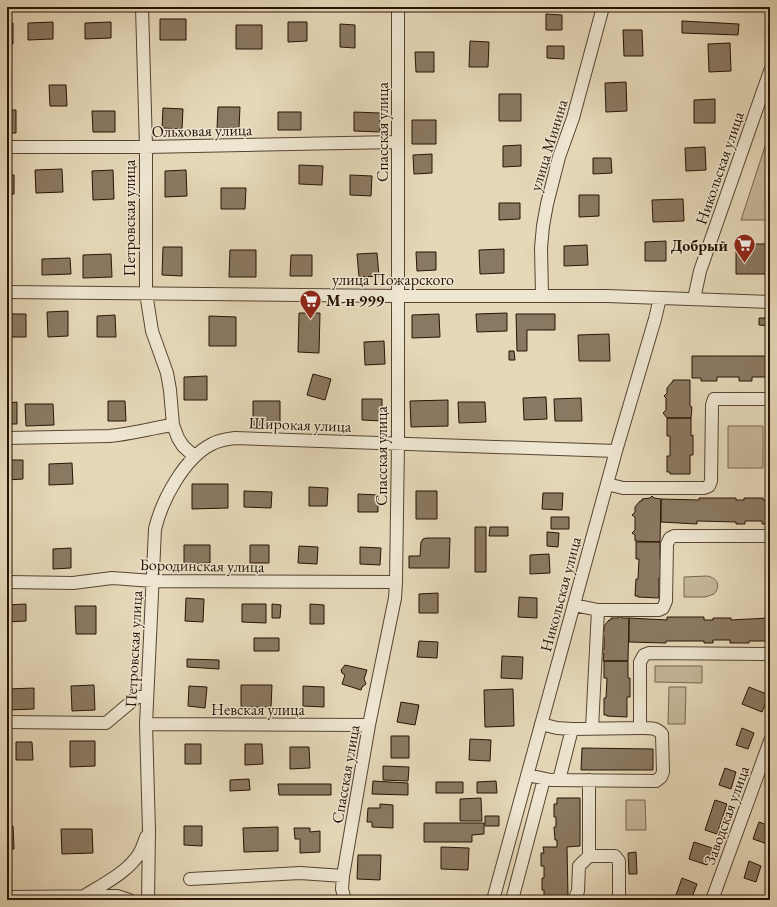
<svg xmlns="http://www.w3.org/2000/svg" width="777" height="907" viewBox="0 0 777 907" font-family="'EB Garamond',serif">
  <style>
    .green { fill: #c5b799; stroke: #76654e }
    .building { fill: #8a7962; stroke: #271304 }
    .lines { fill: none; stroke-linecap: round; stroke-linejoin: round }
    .minor-casing { stroke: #564431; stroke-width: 14 }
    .minor { stroke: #eee6d1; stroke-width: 12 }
    .labels { text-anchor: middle; stroke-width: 3; stroke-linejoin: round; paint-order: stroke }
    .street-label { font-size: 16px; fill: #271304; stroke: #eee6d1 }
    .poi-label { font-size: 16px; font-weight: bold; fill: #271304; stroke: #eee6d1; text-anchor: end }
  </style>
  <rect width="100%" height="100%" fill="#e5d8b8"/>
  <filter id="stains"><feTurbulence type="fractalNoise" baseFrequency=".005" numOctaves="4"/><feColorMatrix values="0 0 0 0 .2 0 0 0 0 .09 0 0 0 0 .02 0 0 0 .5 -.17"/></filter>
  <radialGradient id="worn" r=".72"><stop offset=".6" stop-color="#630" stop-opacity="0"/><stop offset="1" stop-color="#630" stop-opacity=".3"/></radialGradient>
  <path class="green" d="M770,131V220H741Z
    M728,426H763V468H728Z
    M707,576C718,578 721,586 714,594L705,597H684V577Z
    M655,666H702V683L655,682Z
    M669,687H686L685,724H668Z
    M626,800H645L646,830H626Z"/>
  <path class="building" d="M546,14L562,15V30H546Z
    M160,19H186V40H160Z
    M682,21L739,24L738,35L682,33Z
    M53,22V39L28,40V23Z
    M111,22V38L85,39V23Z
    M288,22H307V41L288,42Z
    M7,23H13V44H7Z
    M340,24L355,25V48L340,47Z
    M236,25H262V49H236Z
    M623,30H642L643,56H624Z
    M470,41L489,42L488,67H469Z
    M730,43L731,71L709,72L708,44Z
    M547,46H564V59L547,58Z
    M415,52H434V72H416Z
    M626,82L627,111L606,112L605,83Z
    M49,85H66L67,106H50Z
    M499,94H521V121H499Z
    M715,99V123H694V100Z
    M218,107H240L239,128H217Z
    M163,108L183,109L182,129L162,128Z
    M7,110H16V133H7Z
    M92,111H115V132H93Z
    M278,112H301V130H278Z
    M354,112L380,113V132L354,131Z
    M412,120H436V144H412Z
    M521,145V166L503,167V146Z
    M705,147L706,170L686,171L685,148Z
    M432,154V173L414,174L413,155Z
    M593,158H611L612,173L593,174Z
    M299,165L323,166L322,185L299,184Z
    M62,169L63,192L36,193L35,170Z
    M113,170L114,199L93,200L92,171Z
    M186,170L187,196L165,197V171Z
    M7,175H14V194L7,195Z
    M350,175L372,176L371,196L350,195Z
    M221,188H246L245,209H221Z
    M579,195H599V216L579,217Z
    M683,199L684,221L653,222L652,200Z
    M499,203H520V219L499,220Z
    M666,241V261H645V242Z
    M736,244H768V274H736Z
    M587,245L588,265L564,266V246Z
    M163,247H182V276L162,275Z
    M504,249V273L480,274L479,250Z
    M230,250H256V277H229Z
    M416,252H436V270L417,271Z
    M377,253L379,276L359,277L357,254Z
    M111,254L112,277L83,278V255Z
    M291,255H312V276H290Z
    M70,258L71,274L42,275V259Z
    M68,311V336L48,337L47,312Z
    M299,313H320L319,353L298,352Z
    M507,313V331L477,332L476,314Z
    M7,314H26V337H7Z
    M439,314L440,337L412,338V315Z
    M516,314H555V330H527V351H517Z
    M115,315L116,337H97V316Z
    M209,316L236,317V346H209Z
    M759,318H770V326L759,325Z
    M609,334L610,361H579L578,335Z
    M384,341L385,364L365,365L364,342Z
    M509,351H514L515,360H509Z
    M692,356H770V377H752V381H739V377H717V381H701V378H692Z
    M313,374L331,379L325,400L307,395Z
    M207,376V400H184V377Z
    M673,380H690V406L692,407L691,418H667L663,413L666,410V398L664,396L667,393V388L672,382H673Z
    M546,397L547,419L524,420L523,398Z
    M581,398L582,421H555L554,399Z
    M362,399H382V421L362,420Z
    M448,400V426L411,427L410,401Z
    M108,401H125L126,421H108Z
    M253,401H280V425H253Z
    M17,402V424H7V403Z
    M458,402H485L486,422L459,423Z
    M25,404H53L54,425L26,426Z
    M667,418H691V436L693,435V455H690V474H670V472H667V456H670V436H667Z
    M7,460H23V479L7,480Z
    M72,463L73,484L49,485V464Z
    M192,484H228V508L192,509Z
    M309,487L328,488L327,506H309Z
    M244,491L272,492L271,508L244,507Z
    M416,491H437V519H416Z
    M543,493H563L562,510L542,509Z
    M358,494L378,495V512H358Z
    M652,496L654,498L661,499L660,542L635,541V535L632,533L635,530V517L632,515L635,512V507L640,501H642V499L650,498Z
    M699,498H736V500H744V498H763V500H770V524H762V521H745V524H736V522L697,521V524L661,522V499L699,500Z
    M551,517H569V529H551Z
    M475,527H486V572H475Z
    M490,527H508V536H489Z
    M547,532L559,533L558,547L547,546Z
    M426,538H450L449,568H409V556H420L421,542L423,539Z
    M636,542H660V559H662L661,578H659V598L638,597V596H635L636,579H638L639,559H636Z
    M184,545H210V563L184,564Z
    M250,545H269V563H250Z
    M299,546L318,547L317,564L298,563Z
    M360,547L381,548L380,565L360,564Z
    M71,548V568L53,569V549Z
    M549,554L550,573L530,574V555Z
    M438,593V613H419V594Z
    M519,597L537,598V618L518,617Z
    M186,598L204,599L203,622L185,621Z
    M26,604V621L7,622V605Z
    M242,604H266V623L242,622Z
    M272,604L281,605L280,618H272Z
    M310,604L324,605V624H310Z
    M75,606H96V634H76Z
    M621,616L622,618H629L628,661H603L604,654L601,652L604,649V636L601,634L604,631V626L609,620H611V618H618Z
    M667,617H704V620H713V618H731V620L768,618V641H749V643H730V640H713V643H704V641H666V643L629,642V618L667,620Z
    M768,620H770V641H768Z
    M254,638H279V651H254Z
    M419,641L438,642L437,658L417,657Z
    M502,656L523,657L522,679L501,678Z
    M187,659L219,660V669L187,667Z
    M604,661H628V678H630V697H627V717L607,716V715H604V698H606L607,678H604Z
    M345,665L367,670L364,679L366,684L362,687L361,690L342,684L345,675L342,673L341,670Z
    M94,685L95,710L72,711L71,686Z
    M241,685H272L271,707H241Z
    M189,686L207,687L205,708L188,706Z
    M303,686L324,687V707L303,706Z
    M749,687L769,695L762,712L742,704Z
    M34,688V709L7,710V689Z
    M513,689L514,726L485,727L484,690Z
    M401,702L419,705L415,725L397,722Z
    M742,728L754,733L748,749L736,745Z
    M391,736H409V758H391Z
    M470,739L491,740L490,761L469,760Z
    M70,741H95V766L70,767Z
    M16,742H32L33,760H16Z
    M185,744H201V764H185Z
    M245,744H262L263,764L245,765Z
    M290,747H309L310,768L290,769Z
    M582,748L653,749V770H581Z
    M383,766L409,767L408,781L383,780Z
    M725,768L736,772L731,789L719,785Z
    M249,779L250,790L230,791V780Z
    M373,781L408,783V795L372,794Z
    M496,781L497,793H477V782Z
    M436,782H463V793H436Z
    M278,784H331V795H279Z
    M481,798L482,821H460V799Z
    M557,798H580V846L567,847L568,896H544V890H542V878H544V866H541V853H544L543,847H557V840H555L554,827H556V817H554V804H557Z
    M715,800L727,804L717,834L705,830Z
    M380,804L393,805V828L372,827V822H367L368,808H380Z
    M485,816H499V826H485Z
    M759,822L770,826V845L753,839Z
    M424,823H484V834L472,835V842H424Z
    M7,826H13L14,849H7Z
    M184,826H202V846L184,845Z
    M278,827V851L244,852L243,828Z
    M294,828H310V832L320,831V852L300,853V839H295Z
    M61,829H92L93,853L62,854Z
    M694,842L712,848L707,865L689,859Z
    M441,847L469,848L468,870L441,869Z
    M636,852L637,874H629L628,853Z
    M358,855H381L380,880L357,879Z
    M749,861L761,866L756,882L744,878Z
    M682,878L697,884L691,900H680L675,898Z"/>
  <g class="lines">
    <defs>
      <path id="minor" d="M142,7L146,147V293L152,331L167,373L170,390L173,425L178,438L183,446L194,456
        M7,147H146L397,142
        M7,292L398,296H607L770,302
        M542,295L541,248L543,226L547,204L559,157L573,118L603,7
        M694,299L700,271L770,71
        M7,438L109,436C131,434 152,428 173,425
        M607,484L623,488H704L709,486L711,481L712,405L714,399H770
        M7,582L73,583L112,578L153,581L396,582
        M574,605L598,610H659L663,608L666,601L667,544L670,538L674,536H770
        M7,722L106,723L137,697H147
        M146,724L369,725
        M541,724L557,728L572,729L640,728V662L644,655L649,653L770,654
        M592,728L598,610
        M527,775L551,780L656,781L661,777L663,772L662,734C656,727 649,728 640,728
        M559,780L572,729
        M589,856H615L619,861V897
        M190,879L300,873L343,876
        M84,896C102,885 130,871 140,852C143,847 144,842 146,837
        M7,897L117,896L129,900
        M148,900L149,831L146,724L155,529C162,500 184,458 212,444C219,440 227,439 235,438L616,451
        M345,900L342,889L343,876L369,725L395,598L396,582L398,443V7
        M493,900L616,451L655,319L660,298
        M512,900L544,779
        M574,900L578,891L579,866L589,856V780
        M712,900L770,741"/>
    </defs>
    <use href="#minor" class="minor-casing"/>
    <use href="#minor" class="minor"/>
  </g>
  <defs>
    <symbol id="supermarket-pin" viewBox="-11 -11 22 30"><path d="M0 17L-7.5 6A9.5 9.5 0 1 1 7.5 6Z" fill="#8f2418" stroke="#eee6d1"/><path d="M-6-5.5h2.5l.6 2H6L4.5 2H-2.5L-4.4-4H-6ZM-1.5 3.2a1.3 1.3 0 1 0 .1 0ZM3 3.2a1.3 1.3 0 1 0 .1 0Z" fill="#fff"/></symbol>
  </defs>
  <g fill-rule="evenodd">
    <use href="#supermarket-pin" x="732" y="232" width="25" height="34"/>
    <use href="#supermarket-pin" x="298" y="288" width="25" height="34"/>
  </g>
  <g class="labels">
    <g class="street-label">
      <text transform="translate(202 130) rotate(-1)" y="6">Ольховая улица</text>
      <text transform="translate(382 132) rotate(-90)" y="6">Спасская улица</text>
      <text transform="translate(548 145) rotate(-73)" y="6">улица Минина</text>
      <text transform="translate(719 168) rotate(-71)" y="6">Никольская улица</text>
      <text transform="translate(129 218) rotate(-90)" y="6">Петровская улица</text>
      <text x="393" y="285">улица Пожарского</text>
      <text transform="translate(300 424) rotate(2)" y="6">Широкая улица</text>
      <text transform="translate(381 456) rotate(-90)" y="6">Спасская улица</text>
      <text transform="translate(202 565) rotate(1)" y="6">Бородинская улица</text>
      <text transform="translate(560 594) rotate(-75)" y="6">Никольская улица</text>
      <text transform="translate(133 649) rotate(-87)" y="6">Петровская улица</text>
      <text x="258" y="715">Невская улица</text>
      <text transform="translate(345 774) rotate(-80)" y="6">Спасская улица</text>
      <text transform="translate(726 815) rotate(-70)" y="6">Заводская улица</text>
    </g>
    <g class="poi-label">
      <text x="728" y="251">Добрый</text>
      <text x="326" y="306" text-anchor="start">М-н 999</text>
    </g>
  </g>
  <rect width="777" height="907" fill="none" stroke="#e5d8b8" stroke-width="24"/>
  <rect x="8" y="8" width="761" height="891" fill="none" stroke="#271304" stroke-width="2"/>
  <rect x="12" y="12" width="753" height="883" fill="none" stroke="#271304"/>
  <rect width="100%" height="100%" filter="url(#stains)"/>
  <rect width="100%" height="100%" fill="url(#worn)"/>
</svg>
